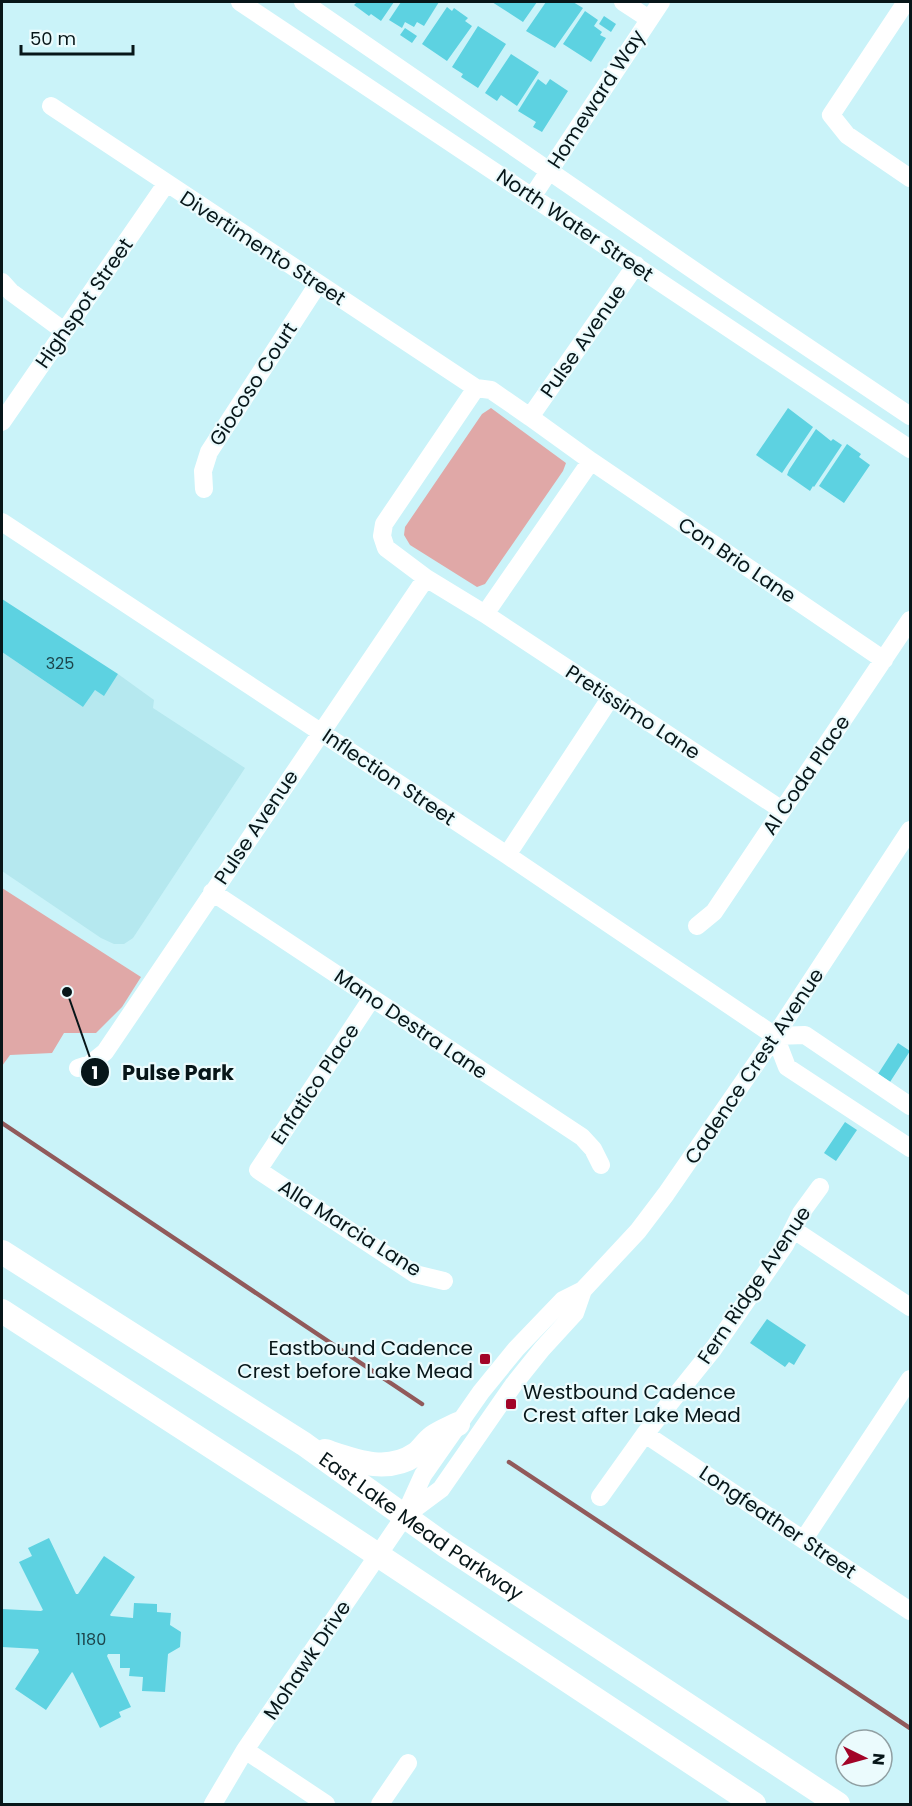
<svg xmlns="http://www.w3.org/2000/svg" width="912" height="1806" viewBox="0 0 912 1806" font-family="Poppins,sans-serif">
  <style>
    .built { fill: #b5e8ef }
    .green { fill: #e0a8a7 }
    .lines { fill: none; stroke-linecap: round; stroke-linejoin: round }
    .stream { stroke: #915a5b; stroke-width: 4.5 }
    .building { fill: #5dd2e1 }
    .minor { stroke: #fff; stroke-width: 18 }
    .major { stroke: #fff; stroke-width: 24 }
    .poi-dot { fill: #a20428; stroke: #ebfbfd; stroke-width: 2 }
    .labels { text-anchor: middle; stroke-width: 4.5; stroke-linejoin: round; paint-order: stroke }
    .number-label { font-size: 16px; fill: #1c454b }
    .street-label { font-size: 20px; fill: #071619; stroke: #ebfbfd }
    .poi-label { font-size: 20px; fill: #071619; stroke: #ebfbfd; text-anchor: end }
    .leader { fill: none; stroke: #071619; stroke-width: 2 }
    .callout-dot { fill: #071619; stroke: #ebfbfd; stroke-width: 2 }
    .mark-label { font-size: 18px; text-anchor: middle; font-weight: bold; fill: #fff }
    .callout-label { font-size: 21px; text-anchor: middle; font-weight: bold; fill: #071619; stroke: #ebfbfd; stroke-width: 4.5; stroke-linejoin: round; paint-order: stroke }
  </style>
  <rect width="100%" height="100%" fill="#caf3f9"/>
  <path class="built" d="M2,652L83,707L95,690L104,695L118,674L154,700L153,708L245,768L133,938L124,944H114L101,938L2,871Z"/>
  <path class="green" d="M491,408L566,463L563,471L485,584L477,587L410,545L404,535L405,527L482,414Z
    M2,888L141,977L122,1007L96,1033H64L52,1053L10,1055L2,1066Z"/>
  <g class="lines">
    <path class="stream" d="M2,1123L422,1404
      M509,1462L910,1728"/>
  </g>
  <path class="building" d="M357,2H394L381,21L371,14L369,16L354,5Z
    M401,2H439L424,26L417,22L414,27L405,22L402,28L389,20Z
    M492,2H537L523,22Z
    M546,2H573L583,8L555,48L526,31Z
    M447,7L452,11L454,8L468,18L465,21L472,26L447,61L422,44Z
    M585,11L598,20L594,26L602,32L600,35L606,38L591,62L563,44Z
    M604,16L616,24L611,32L599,24Z
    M478,26L506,44L478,88L461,77L463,74L452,67Z
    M405,28L417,36L412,43L400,35Z
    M511,54L539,72L517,106L501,95L497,101L485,93Z
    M538,79L546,85L550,79L568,91L542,132L533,127L536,122L518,111Z
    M788,408L813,427L782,473L756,455Z
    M816,429L831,441L833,439L842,445L814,487L813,486L810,491L787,475L789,470Z
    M847,444L861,454L859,457L870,465L844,503L819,486Z
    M2,599L118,674L104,696L95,690L83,707L2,652Z
    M898,1043L910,1051L890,1082L878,1074Z
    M845,1122L857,1130L836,1161L824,1153Z
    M767,1319L806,1345L794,1365L789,1362L785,1367L750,1343Z
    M49,1538L76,1594H78L104,1556L135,1577L110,1615L111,1616L133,1618L134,1603L157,1604V1612L171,1613L170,1625L181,1632L180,1647L168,1654L165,1692L142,1691L143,1677L129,1676L130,1668H120V1654H108L107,1656L131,1707L119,1712L121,1717L100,1728L73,1673L72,1672L46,1710L15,1689L39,1652L38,1649L2,1647V1609L41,1611L43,1610L19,1562L32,1556L28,1548Z"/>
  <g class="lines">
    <path class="minor" d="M240,2L910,449
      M303,2L721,289L910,416
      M623,2L649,19
      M906,2L831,115L847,135L910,178
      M51,106L476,388
      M532,197L661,2
      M2,282L11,292L64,331
      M2,422L166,184
      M591,461L884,660
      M204,489L203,471L209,452L318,284
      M2,522L507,855L775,1036
      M426,578L485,614L591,461L530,417
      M485,614L782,810
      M507,855L611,697
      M212,892L582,1137L593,1149L601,1165
      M697,926L714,912L910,620
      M372,998L258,1170L415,1274L444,1281
      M775,1036L787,1067L910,1148
      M775,1036L805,1035L910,1106
      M78,1068L90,1064L105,1052L426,578L386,548L382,536L384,524L476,388L491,390L530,417L636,265
      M794,1230L910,1307
      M645,1434L910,1611
      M600,1497L645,1434L714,1348L785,1245L801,1213L820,1187
      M406,1515L441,1489L514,1384L542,1349L575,1313L583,1290
      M804,1539L910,1379
      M245,1750L326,1804
      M213,1804L245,1750L404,1517L423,1475L481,1392L516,1349L563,1300L583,1290L638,1231L666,1194L775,1036L910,830
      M380,1804L408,1763"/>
    <g class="major">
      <path id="s1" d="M2,1252L304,1444L446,1546L838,1804"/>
      <path d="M2,1311L334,1526L754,1804"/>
      <path d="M325,1451C355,1461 387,1474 416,1454C422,1450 426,1442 433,1437C440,1432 450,1428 458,1424"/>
    </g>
  </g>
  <g class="poi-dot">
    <rect x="479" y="1353" width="12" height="12" rx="3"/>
    <rect x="505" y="1398" width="12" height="12" rx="3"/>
  </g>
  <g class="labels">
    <g class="number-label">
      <text x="60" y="669">325</text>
      <text x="91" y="1645">1180</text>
    </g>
    <g class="street-label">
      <text transform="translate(596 99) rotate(-57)" y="7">Homeward Way</text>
      <text transform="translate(575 225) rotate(34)" y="7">North Water Street</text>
      <text transform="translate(263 248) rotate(33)" y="7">Divertimento Street</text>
      <text transform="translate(84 303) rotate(-55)" y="7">Highspot Street</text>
      <text transform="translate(583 341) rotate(-55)" y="7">Pulse Avenue</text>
      <text transform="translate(253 384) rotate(-57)" y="7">Giocoso Court</text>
      <text transform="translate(737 560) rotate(34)" y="7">Con Brio Lane</text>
      <text transform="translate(633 712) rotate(33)" y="7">Pretissimo Lane</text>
      <text transform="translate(806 775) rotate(-56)" y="7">Al Coda Place</text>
      <text transform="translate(389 777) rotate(34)" y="7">Inflection Street</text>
      <text transform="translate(256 827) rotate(-56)" y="7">Pulse Avenue</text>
      <text transform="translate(411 1024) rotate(34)" y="7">Mano Destra Lane</text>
      <text transform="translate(754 1066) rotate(-56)" y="7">Cadence Crest Avenue</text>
      <text transform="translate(315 1084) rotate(-56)" y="7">Enfatico Place</text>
      <text transform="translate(350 1228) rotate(32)" y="7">Alla Marcia Lane</text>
      <text transform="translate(754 1285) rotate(-56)" y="7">Fern Ridge Avenue</text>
      <text transform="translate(778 1522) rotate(34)" y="7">Longfeather Street</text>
      <text dy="7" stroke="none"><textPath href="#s1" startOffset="501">East Lake Mead Parkway</textPath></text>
      <text transform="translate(307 1660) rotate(-56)" y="7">Mohawk Drive</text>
    </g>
    <g class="poi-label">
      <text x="473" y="1355">Eastbound Cadence<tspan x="473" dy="23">Crest before Lake Mead</tspan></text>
      <text x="523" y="1399" text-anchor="start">Westbound Cadence<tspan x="523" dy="23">Crest after Lake Mead</tspan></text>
    </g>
  </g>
  <path class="leader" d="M67 992L95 1072"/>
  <g class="callout-dot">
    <circle cx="67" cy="992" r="6"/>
    <circle cx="95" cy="1072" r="15"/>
  </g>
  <g class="mark-label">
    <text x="95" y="1079">1</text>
  </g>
  <g class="callout-label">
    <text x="178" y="1080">Pulse Park</text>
  </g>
  <rect width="912" height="1806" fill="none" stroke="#071619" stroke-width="6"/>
  <g transform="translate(864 1758) rotate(95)"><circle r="28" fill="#ebfbfd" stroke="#909fa2" stroke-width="1.5"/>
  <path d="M0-4.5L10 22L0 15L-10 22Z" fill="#a20428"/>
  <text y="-9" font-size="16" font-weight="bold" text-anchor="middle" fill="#071619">N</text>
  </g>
  <path d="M21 45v9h112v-9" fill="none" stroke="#071619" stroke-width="3"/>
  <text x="30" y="45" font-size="18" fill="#071619" stroke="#ebfbfd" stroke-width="4.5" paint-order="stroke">50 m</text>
</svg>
